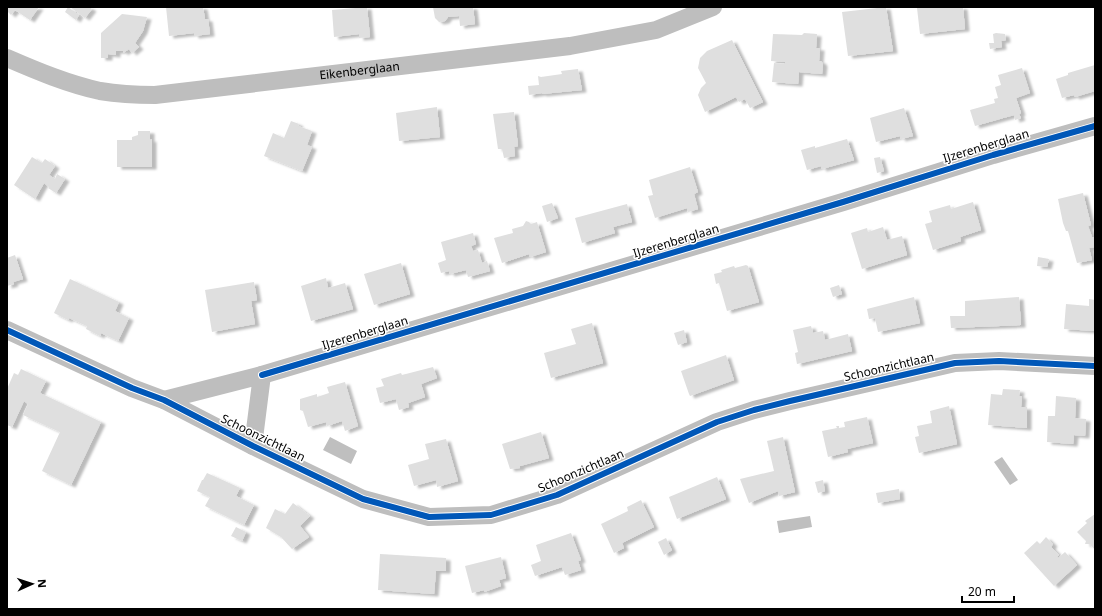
<svg xmlns="http://www.w3.org/2000/svg" width="1102" height="616" viewBox="0 0 1102 616" font-family="'Noto Sans',sans-serif">
  <style>
    .water { fill: #bfbfbf }
    .building { fill: #dfdfdf; filter: url(#shadow) }
    .lines { fill: none; stroke-linecap: round; stroke-linejoin: round }
    .street { stroke: #bebebe; stroke-width: 18 }
    .cycleway-casing { stroke: #fff; stroke-width: 8 }
    .cycleway { stroke: #0057b8; stroke-width: 6 }
    .labels { text-anchor: middle; stroke-width: 3; stroke-linejoin: round; paint-order: stroke }
    .street-label { font-size: 12px; fill: #000; stroke: #fff }
  </style>
  <defs>
    <filter id="shadow"><feDropShadow dx="4.5" dy="2.5" stdDeviation="1" flood-color="#0004"/></filter>
  </defs>
  <rect width="100%" height="100%" fill="#fff"/>
  <path class="water" d="M330,437L357,451L351,464L323,450Z
    M1002,457L1018,480L1010,485L994,462Z
    M810,516L812,527L779,533L777,521Z"/>
  <path class="building" d="M7,7H39L30,20L15,10L11,15L7,11Z
    M68,7L79,15L76,20L65,12Z
    M70,7H89L92,9L85,18Z
    M166,7H203L205,19H208L210,34L194,36V33L169,36Z
    M367,7L370,37L359,38V34L334,37L332,10Z
    M433,7H473L475,24L460,26L459,16L448,17L445,21L439,22L435,18Z
    M886,7L893,51L848,56L842,12Z
    M930,7H963L965,29L920,34L917,8Z
    M122,14L147,17L143,31L135,43L139,47L132,53L129,49L123,53V51H116V55L108,54V58H101V33Z
    M804,33L817,34L816,48H820L819,61H821L823,64L822,74L799,72L798,84L772,82L774,63L785,64V62L771,61L773,34L802,35Z
    M996,33L1005,34L1006,40L1001,41L1002,47L990,49L989,43H994L993,34Z
    M732,40L763,102L750,108L745,99L739,102L736,97L705,112L698,95L701,88L706,83L698,68L700,58L707,51Z
    M1095,65V91L1075,97L1074,95L1062,98L1056,79L1068,75V73Z
    M1022,68L1030,93L1016,98L1021,113L1019,114L1021,118L1015,120L1014,115L975,126L970,110L995,103L994,99L998,98L995,87L1001,85L998,75Z
    M578,69L582,90L542,94V93L529,95L528,86L539,85L538,76L541,77L562,74L561,71Z
    M437,107L440,137L399,141L396,113Z
    M904,108L913,136L901,139L900,136L876,142L870,118Z
    M514,112L518,146L514,147L515,156L504,158L502,149H498L493,114Z
    M291,121L299,124L298,126L312,131L307,145L312,147L302,171L264,156L273,133L284,138Z
    M138,131H150V140L152,139V167H117V140H132V137L138,135Z
    M847,139L854,160L822,169L821,166L807,170L801,150L815,146V148Z
    M32,157L42,163L45,159L55,166L49,175L55,179L57,174L65,179L56,193L48,188L49,187L44,183L35,199L14,185Z
    M880,157L884,171L877,173L874,158Z
    M690,167L698,192L694,194L698,209L688,212L687,208L655,218L648,196L653,195L649,180Z
    M1083,193L1091,225L1088,226L1092,237H1094L1095,247L1089,248L1092,260L1077,263L1068,231H1066L1063,223L1058,199Z
    M973,202L981,230L960,237L961,241L933,250L925,224L932,222L929,211L950,205L951,209Z
    M552,203L558,218L547,222L542,206Z
    M627,204L632,222L613,227L615,233L582,243L575,218Z
    M526,221L529,222L531,224L537,222L546,252L530,257L529,254L502,263L494,238L513,233L512,229L523,226Z
    M883,227L887,240L902,236L907,255L862,269L851,233L867,228L868,232Z
    M473,233L476,244L471,246L473,251L478,250L482,263L487,261L490,271L468,277L466,270L450,274L449,271L441,273L438,263L446,260L441,242Z
    M15,255L23,279L13,282L14,284L7,286V258Z
    M1038,257L1049,259L1047,267L1037,266Z
    M401,263L410,294L374,305L364,274Z
    M746,265L748,266L759,302L727,311L719,283L716,284L714,274L722,272L721,270L734,266L735,268Z
    M326,278L328,288L345,283L353,309L311,321L301,286Z
    M70,279L119,302L115,311L129,318L118,341L101,333L100,336L86,329L87,326L69,318L68,320L54,313Z
    M254,282L257,300L251,301L255,324L212,332L205,290Z
    M839,285L842,294L833,297L830,288Z
    M914,297L920,323L878,332L875,318L869,319L867,309Z
    M1019,297L1021,325L951,328L950,316H965V301Z
    M1089,299L1095,300V331L1064,329L1066,304L1089,306Z
    M592,323L603,363L551,378L544,353L576,344L571,329Z
    M811,326L813,333L823,331L825,340L848,334L852,351L797,364L795,353L798,352L793,330Z
    M684,330L687,342L678,345L674,333Z
    M726,355L734,380L690,396L689,394L681,371Z
    M433,367L437,378L421,384L425,397L408,403L409,407L399,410L396,399L380,403L376,388L384,386L381,379L401,373L402,375Z
    M21,369L46,381L40,393L101,422L71,485L42,471L60,432L23,415L28,404L24,401L12,427L7,425V389L14,373L18,375Z
    M345,382L358,426L345,431L342,421L327,426L326,422L308,427L303,411L300,410V399L317,394V397L329,393L327,387Z
    M1003,389L1020,390L1019,396H1022L1021,407H1027V428L988,425L991,394L1002,395Z
    M1056,396L1076,398L1075,418L1086,419L1085,436L1074,435L1073,444L1047,442L1048,416H1055Z
    M949,406L957,444L919,453L915,437L919,436L917,426L932,423L930,411Z
    M867,417L873,443L847,449L848,452L828,457L822,431L837,428L836,426H839V428L845,427L844,422Z
    M541,432L549,458L520,466V468L510,469L502,444Z
    M783,437L795,492L779,496L778,491L749,503L740,479L774,471L767,441Z
    M446,439L458,481L437,487L436,480L414,486L408,465L429,459L425,444Z
    M207,473L240,488L236,496L254,505L244,525L205,506L210,497L197,491L202,480H203Z
    M717,477L726,499L677,519L669,497Z
    M823,480L825,491L818,493L815,482Z
    M899,489L900,499L878,503L876,493Z
    M641,500L654,527L622,543L624,548L614,553L601,524L628,511L627,507Z
    M293,503L310,516L300,526L309,537L292,549L281,537L266,528L275,509L285,514Z
    M1095,514V550L1090,544H1085L1086,541L1077,532L1087,523L1085,521Z
    M236,527L246,532L242,541L231,536Z
    M571,533L581,560L578,561L581,570L565,575L562,567L535,576L531,565L541,561L536,545Z
    M1046,537L1053,544L1051,547L1059,555L1057,557L1058,558L1065,552L1077,565L1054,586L1024,553L1037,541L1040,544Z
    M666,538L672,550L664,555L658,542Z
    M380,554L446,558V571H436L434,594L378,590Z
    M501,557L506,578L499,580L501,586L484,592V590L472,593L465,566Z"/>
  <g class="lines">
    <g class="street">
      <path id="s1" d="M7,58C37,71 68,84 100,91C118,94 137,95 155,95L570,46L656,30L713,7"/>
      <path d="M7,330L132,388L164,400L253,446L363,499L429,517L491,515L557,495L717,422L754,410L790,401L955,363L999,361L1095,366"/>
      <path d="M262,375L843,202L993,155L1095,126"/>
      <path d="M164,400L262,375L253,446"/>
    </g>
    <defs>
      <path id="cycleway" d="M7,330L132,388L164,400L253,446L363,499L429,517L491,515L557,495L717,422L754,410L790,401L955,363L999,361L1095,366
        M262,375L843,202L993,155L1095,126"/>
    </defs>
    <use href="#cycleway" class="cycleway-casing"/>
    <use href="#cycleway" class="cycleway"/>
  </g>
  <g class="labels">
    <g class="street-label">
      <text dy="4" stroke="none"><textPath href="#s1" startOffset="360">Eikenberglaan</textPath></text>
      <text transform="translate(986 146) rotate(-17)" y="4">IJzerenberglaan</text>
      <text transform="translate(676 241) rotate(-17)" y="4">IJzerenberglaan</text>
      <text transform="translate(365 333) rotate(-17)" y="4">IJzerenberglaan</text>
      <text transform="translate(889 367) rotate(-13)" y="4">Schoonzichtlaan</text>
      <text transform="translate(263 438) rotate(26)" y="4">Schoonzichtlaan</text>
      <text transform="translate(581 471) rotate(-23)" y="4">Schoonzichtlaan</text>
    </g>
  </g>
  <rect width="1102" height="616" fill="none" stroke="#000000" stroke-width="16"/>
  <g transform="translate(32 584) rotate(87)" stroke="#ffffff" stroke-width="3" paint-order="stroke">
  <path d="M0-3L7 15L0 10L-7 15Z" fill="#000000"/>
  <text y="-6" font-size="11" font-weight="bold" text-anchor="middle" fill="#000000">N</text>
  </g>
  <path d="M962 596v6h52v-6" fill="none" stroke="#000000" stroke-width="2"/>
  <text x="968" y="596" font-size="12" fill="#000000" stroke="#ffffff" stroke-width="3" paint-order="stroke">20 m</text>
</svg>
